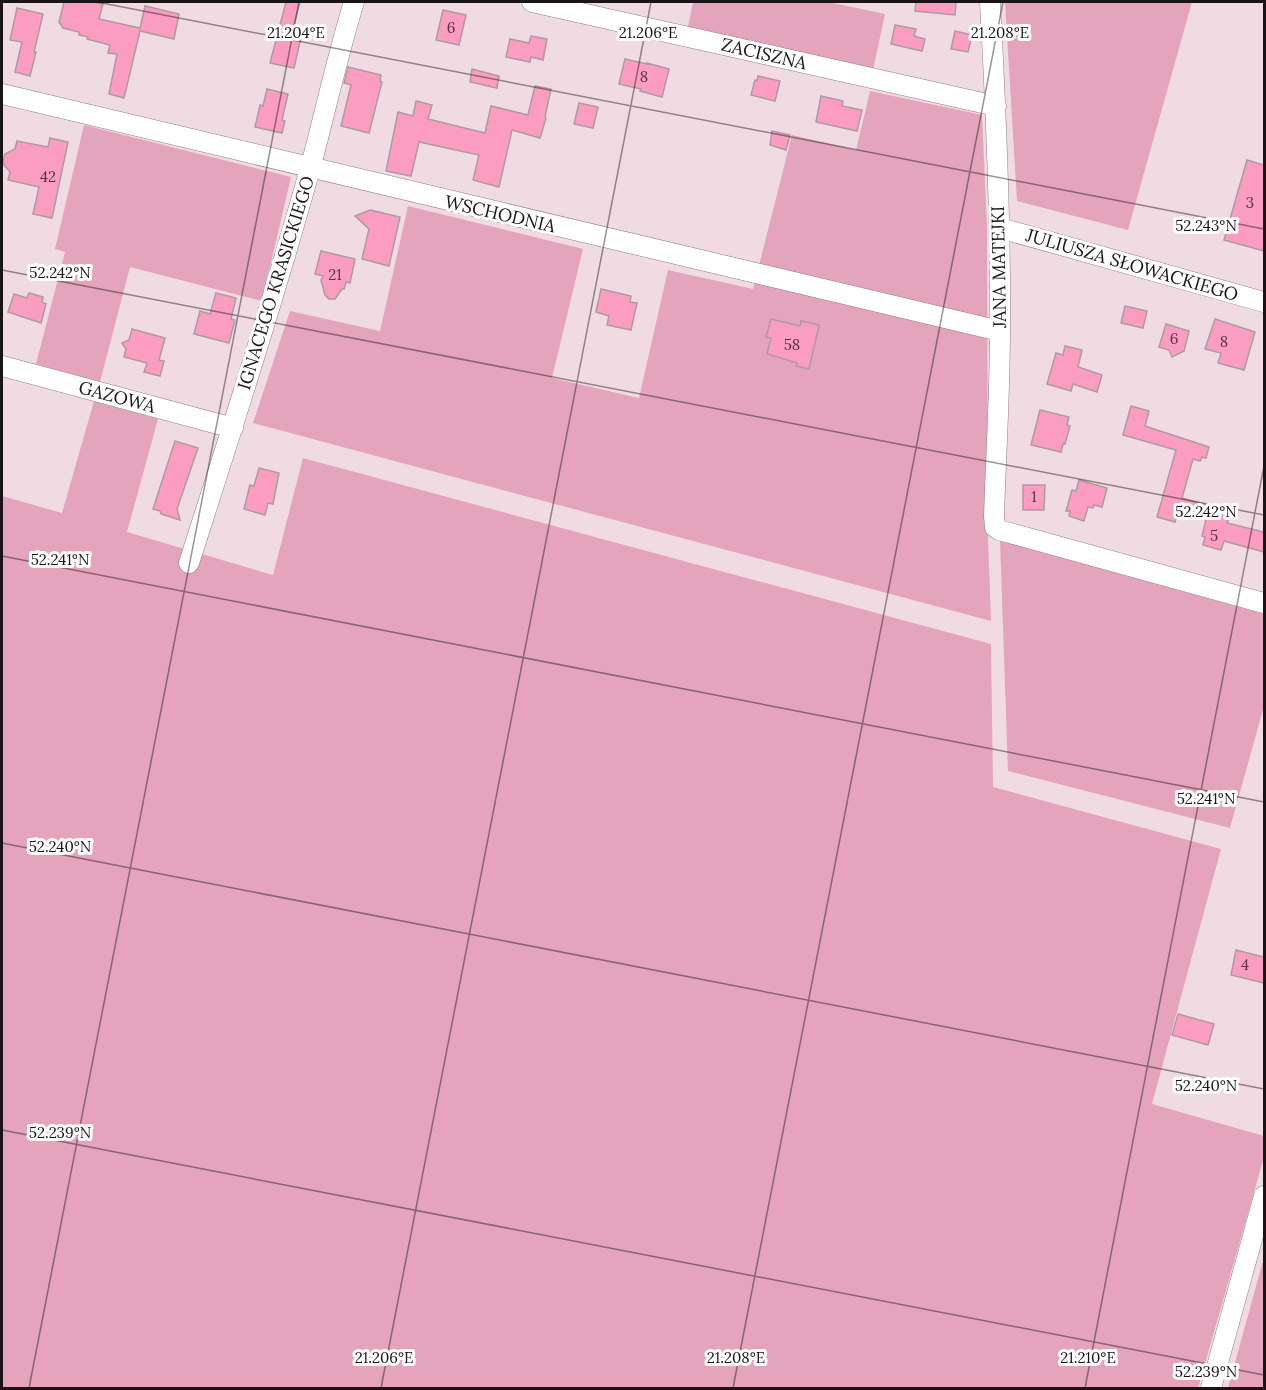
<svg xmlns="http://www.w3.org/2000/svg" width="1266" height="1390" viewBox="0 0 1266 1390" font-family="Lora,serif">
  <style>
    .green { fill: #e4a4bb }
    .building { fill: #fb9dc0; stroke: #af9aa1; stroke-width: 1.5 }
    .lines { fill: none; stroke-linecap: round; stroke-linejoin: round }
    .minor-casing { stroke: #917d84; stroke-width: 21 }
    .minor { stroke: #fff; stroke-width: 20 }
    .ticks { fill: none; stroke: #1b1416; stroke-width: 1.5; stroke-opacity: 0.45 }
    .labels { text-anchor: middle; stroke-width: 6; stroke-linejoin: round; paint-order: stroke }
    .number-label { font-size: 15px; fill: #533640 }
    .street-label { font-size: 18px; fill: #1b1416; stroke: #fff }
    .ticks-label { font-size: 15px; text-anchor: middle; fill: #1b1416; stroke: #fff; stroke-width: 6; stroke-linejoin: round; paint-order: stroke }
  </style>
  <rect width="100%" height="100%" fill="#f1dbe2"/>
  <path class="green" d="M693,2H828L885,14L873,70L688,27Z
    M1005,2H1192L1128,230L1017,201Z
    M870,91L982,115L987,228L988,538L991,621L253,423L290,311L380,331L408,206L583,249L552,378L639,398L668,270L753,289L792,135L856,150Z
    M84,125L291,177L262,301L130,267L100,382L36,364L65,252L55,249Z
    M94,401L158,419L127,532L273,575L303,458L991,644L993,787L1221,849L1152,1104L1264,1136V1157L1198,1388H2V496L62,513Z
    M1000,541L1264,612V706L1230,828L1008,771Z
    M1264,1257V1388H1228Z"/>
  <path class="building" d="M64,2H92L103,4L99,19L140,28L145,6L179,14L174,39L140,31L124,98L109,94L117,54L108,53L110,45L87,39L88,37L79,35V32L63,28L59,22Z
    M286,2H300L292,31L302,33L294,68L270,63Z
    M916,2H956L955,15L915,11Z
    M17,8L43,14L34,52H36L30,76L15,72L22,42L10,40Z
    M443,10L466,15L459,45L436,40Z
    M895,25L916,29L914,36L925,39L922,51L891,44Z
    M955,31L972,35L968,52L951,49Z
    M531,36L547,39L543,60L531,57L530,62L506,57L510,39L529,43Z
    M625,59L647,64V63L669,69L662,97L640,91L641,89L619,84Z
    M348,67L381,75L380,81L382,82L369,133L341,126L351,85L344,83Z
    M472,69L499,76L497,88L470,82Z
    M758,76L780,81L775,101L751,95L755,80L757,81Z
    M535,86L551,89L545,117L546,118L540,138L512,130L499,187L473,180L479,155L419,142L411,176L386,171L398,112L413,116L416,101L432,105L428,119L485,133L491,106L528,115Z
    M267,89L288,94L282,120L285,121L282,133L255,127L260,105L263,106Z
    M821,96L843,101L842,106L862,110L857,131L816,122Z
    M579,103L598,107L593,128L574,124Z
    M772,131L790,135L786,150L770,145Z
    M50,138L68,142L52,218L33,214L39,187L8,180L10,172L4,165L3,160L5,154L15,149L17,141L48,147Z
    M1247,160L1264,165V251L1224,240Z
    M370,210L400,217L389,266L362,259L369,229L355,216Z
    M321,251L355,259L350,283L346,282L344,289H342L335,299H329L325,295L321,280L323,276L315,274Z
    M601,289L631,296L630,302L637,303L631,330L607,325L609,316L596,312Z
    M29,293L43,297L42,302L46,304L41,323L8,312L14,294L27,298Z
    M216,293L236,298L231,319L235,320L229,343L194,334L200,311L210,314Z
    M1125,306L1147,311L1143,328L1121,323Z
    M771,319L800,326L801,321L819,325L809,369L796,366L797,363L767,354L771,338L766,337Z
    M1215,319L1255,332L1244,370L1218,363L1221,353L1205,349Z
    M1166,324L1189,331L1184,351L1172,357L1169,350L1159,347Z
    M132,329L165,338L159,360L164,361L160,376L144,372L147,363L124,357L126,349L122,343L129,340Z
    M1065,346L1082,350L1078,367L1102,375L1097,392L1073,384L1071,391L1047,384L1056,353L1063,355Z
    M1131,406L1149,411L1145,426L1209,447L1206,458L1202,457L1200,461L1193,459L1182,498L1231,512L1227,523L1264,532V552L1224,541L1221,550L1203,545L1205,537L1202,536L1206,520L1178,513L1175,522L1157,517L1176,450L1123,435Z
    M1040,410L1069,417L1067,425L1070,426L1065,444H1063L1061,452L1031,445Z
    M175,441L198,448L177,509L180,520L161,514L160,511L153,509Z
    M259,468L279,473L273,504L268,503L265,515L244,509L250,485L254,486Z
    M1079,480L1107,488L1102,507L1094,505L1093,508L1088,507L1084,521L1069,516L1070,511H1066L1072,490L1076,491Z
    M1023,485H1045L1044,510H1023Z
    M1236,950L1264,957V983L1231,975Z
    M1178,1014L1214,1024L1208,1045L1172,1035Z"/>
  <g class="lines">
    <defs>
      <path id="minor" d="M532,2L996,106
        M990,2C996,111 1001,220 1000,329C1000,391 996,454 994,516L995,527L999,530L1264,603
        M2,94C334,175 667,253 1000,331
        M1000,228L1264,302
        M2,366L233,428
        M189,563C231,432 273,301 310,169C325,113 337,57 354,2
        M1211,1388L1264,1196"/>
    </defs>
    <use href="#minor" class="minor-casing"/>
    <use href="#minor" class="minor"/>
  </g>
  <path class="ticks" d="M97,2L1264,229M2,270L1264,515M2,556L1264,802M2,843L1264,1089M2,1130L1264,1375M29,1388L299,2M381,1388L651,2M733,1388L1003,2M1085,1388L1264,466"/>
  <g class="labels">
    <g class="number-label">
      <text x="451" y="33">6</text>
      <text x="644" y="82">8</text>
      <text x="48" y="182">42</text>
      <text x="1250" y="208">3</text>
      <text x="335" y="280">21</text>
      <text x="1174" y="344">6</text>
      <text x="1224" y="347">8</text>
      <text x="792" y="350">58</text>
      <text x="1034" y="502">1</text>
      <text x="1214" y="541">5</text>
      <text x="1245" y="970">4</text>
    </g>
    <g class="street-label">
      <text transform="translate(764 54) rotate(13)" y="6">ZACISZNA</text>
      <text transform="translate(500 214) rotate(13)" y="6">WSCHODNIA</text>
      <text transform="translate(1132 265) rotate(16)" y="6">JULIUSZA SŁOWACKIEGO</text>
      <text transform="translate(999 267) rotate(-91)" y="6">JANA MATEJKI</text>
      <text transform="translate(276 283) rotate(-73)" y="6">IGNACEGO KRASICKIEGO</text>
      <text transform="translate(117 397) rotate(15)" y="6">GAZOWA</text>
    </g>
  </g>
  <g class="ticks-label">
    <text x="296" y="38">21.204°E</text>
    <text x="648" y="38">21.206°E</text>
    <text x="1000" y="38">21.208°E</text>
    <text x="1206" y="231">52.243°N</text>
    <text x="60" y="278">52.242°N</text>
    <text x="1206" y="517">52.242°N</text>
    <text x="60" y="565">52.241°N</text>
    <text x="1206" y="804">52.241°N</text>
    <text x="60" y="852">52.240°N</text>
    <text x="1206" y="1091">52.240°N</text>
    <text x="60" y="1138">52.239°N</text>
    <text x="384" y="1363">21.206°E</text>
    <text x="736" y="1363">21.208°E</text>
    <text x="1088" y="1363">21.210°E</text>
    <text x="1206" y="1377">52.239°N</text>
  </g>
  <rect width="1266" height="1390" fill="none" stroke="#1b1416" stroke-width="6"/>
</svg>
